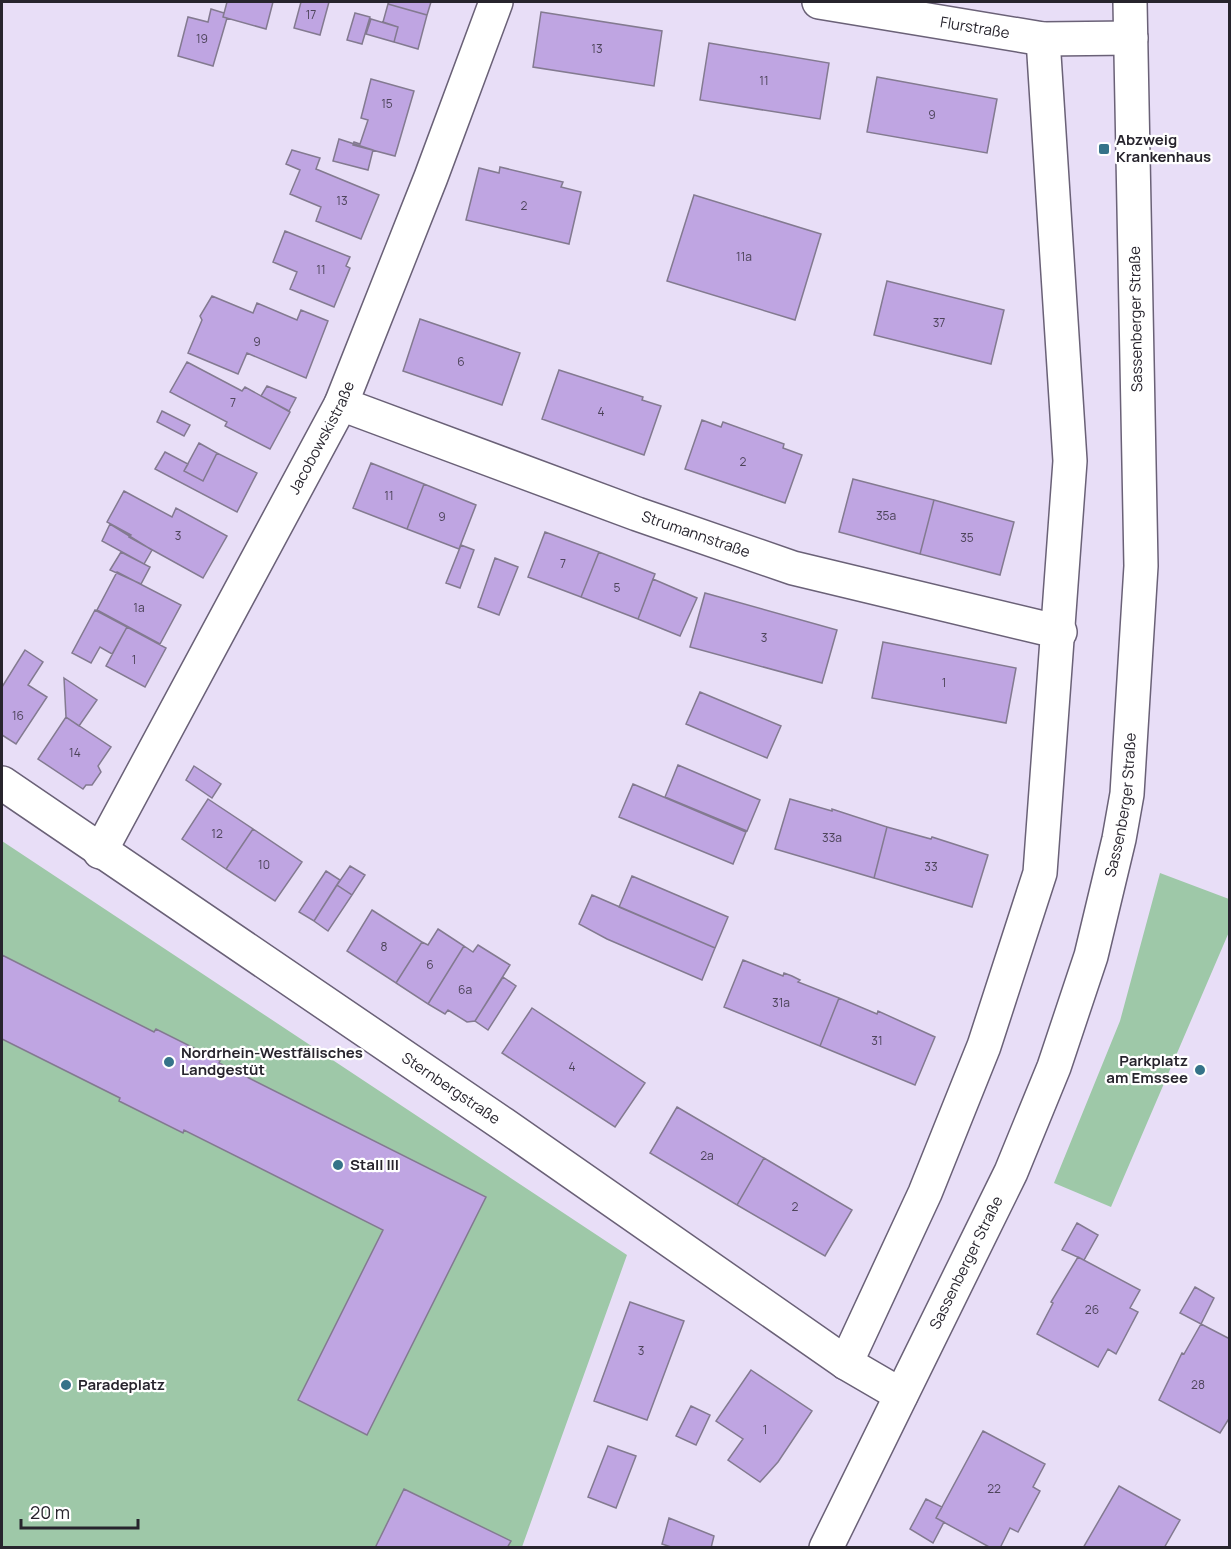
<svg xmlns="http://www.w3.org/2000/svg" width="1231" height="1549" viewBox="0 0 1231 1549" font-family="Manrope,sans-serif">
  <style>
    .green { fill: #9ec8a8 }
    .building { fill: #bfa5e2; stroke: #837a90; stroke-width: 1.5 }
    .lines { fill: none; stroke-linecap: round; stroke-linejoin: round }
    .minor-casing { stroke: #6a6177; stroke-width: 36 }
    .minor { stroke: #fff; stroke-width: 33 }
    .poi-dot { fill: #357389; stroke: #fff; stroke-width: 2 }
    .labels { text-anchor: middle; stroke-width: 4.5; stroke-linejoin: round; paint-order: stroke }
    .number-label { font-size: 12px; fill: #4d445a }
    .street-label { font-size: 15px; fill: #27242d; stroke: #fff }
    .poi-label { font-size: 15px; font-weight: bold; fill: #27242d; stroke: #fff; text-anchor: start }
  </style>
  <rect width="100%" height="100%" fill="#e8def7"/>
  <path class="green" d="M2,841L627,1255L522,1547H2Z
    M1160,873L1229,899V932L1111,1207L1054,1183L1120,1021Z"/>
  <path class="building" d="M227,2H273L266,29L223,17Z
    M301,2H329L320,35L294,28Z
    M389,2H431L427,15L388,4Z
    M388,4L427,15L418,49L394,42L398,27L383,22Z
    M211,9L224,13L223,17L227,18L213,66L178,56L188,17L208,22Z
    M541,12L662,31L654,86L533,67Z
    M355,13L370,17L362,44L347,40Z
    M371,19L398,27L394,42L366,34Z
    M709,43L829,63L820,119L700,100Z
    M877,77L997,99L987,153L867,132Z
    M371,79L414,91L395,156L353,145L354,142L360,144L368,120L361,118Z
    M339,139L373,150L368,170L333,161Z
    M292,150L320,158L316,169L379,195L361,239L316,221L321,207L290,194L300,170L286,164Z
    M500,167L563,182L561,187L581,192L569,244L466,220L479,168L499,173Z
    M694,195L821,234L795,320L667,281Z
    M285,231L350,257L346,266L350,268L334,307L290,289L297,272L273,262Z
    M887,281L1004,310L991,364L874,335Z
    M212,296L253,313L257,303L297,320L301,310L328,321L306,378L247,353L238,374L188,353L202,320L200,316Z
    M420,319L520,353L502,405L403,371Z
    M187,362L242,391L245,387L290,412L270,449L225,426L227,422L170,392Z
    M559,370L643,397L642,400L661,406L644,455L542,419Z
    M267,386L296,398L289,411L261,396Z
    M162,411L190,425L184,436L157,422Z
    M702,420L721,427L723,422L784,444L783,448L802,455L785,503L685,469Z
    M199,443L217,453L203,481L184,471Z
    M165,452L188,464L184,471L203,481L217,453L257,473L237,512L155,469Z
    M371,463L424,484L407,529L353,508Z
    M853,479L934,500L920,554L839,532Z
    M424,484L476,505L459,549L407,529Z
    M124,491L172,517L176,508L227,536L203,578L129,537L131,535L107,522Z
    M934,500L1014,522L1000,575L920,554Z
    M110,524L152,550L144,564L102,541Z
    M545,532L599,552L581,597L528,577Z
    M461,545L474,550L460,588L446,583Z
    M121,552L150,567L141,584L110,570Z
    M599,552L655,574L638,619L581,597Z
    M495,558L518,567L499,615L478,607Z
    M117,572L181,605L160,644L97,610Z
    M653,579L697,598L680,636L638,619Z
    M705,593L837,630L822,683L690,647Z
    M95,610L127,627L112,654L100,647L91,663L72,653Z
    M127,627L166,648L145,687L106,666Z
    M883,642L1016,668L1006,723L872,698Z
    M25,650L43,662L28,685L47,697L16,744L2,735V687Z
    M64,678L97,700L79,726L66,717Z
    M700,692L781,726L767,758L686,724Z
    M66,717L111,747L98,766L101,772L92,785H86L83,789L38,759Z
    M678,765L760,800L747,831L665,797Z
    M194,766L221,784L212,798L186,780Z
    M633,784L746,832L733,864L619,817Z
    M208,799L253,829L226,869L182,839Z
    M790,799L832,811V809L887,827L874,878L775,849Z
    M887,827L931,839L932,837L988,855L972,907L874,878Z
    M253,829L302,862L275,901L226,869Z
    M350,866L365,875L352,895L337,885Z
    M326,871L340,880L314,921L299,912Z
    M632,876L728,917L715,948L619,907Z
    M337,885L352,895L328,931L314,921Z
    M592,895L715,948L702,980L607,939L579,924Z
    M372,910L422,942L396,983L347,951Z
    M438,929L464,946L428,1004L396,983L422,942L428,945Z
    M478,945L510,965L475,1021L467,1022L448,1010L445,1014L428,1004L464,946L473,952Z
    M2,955L154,1032L156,1029L220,1061L219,1063L486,1197L367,1435L298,1400L383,1230L184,1130L183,1133L119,1101L120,1098L2,1039Z
    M743,960L783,976L784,973L792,976L800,980L798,982L839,998L820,1046L724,1007Z
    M503,977L516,986L488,1030L475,1021Z
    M839,998L877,1014L878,1011L935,1037L915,1085L820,1046Z
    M532,1008L645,1083L615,1127L502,1053Z
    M677,1107L764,1158L737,1205L650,1153Z
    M764,1158L852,1210L825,1256L737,1205Z
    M1077,1223L1098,1235L1084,1260L1062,1250Z
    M1078,1257L1140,1290L1130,1308L1138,1312L1116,1354L1108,1349L1098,1367L1037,1334L1053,1303L1051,1302Z
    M1195,1287L1214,1298L1201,1324L1180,1313Z
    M630,1302L684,1321L647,1420L594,1401Z
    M1201,1324L1230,1339V1417L1220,1433L1159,1400L1182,1353L1184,1354Z
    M751,1370L812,1411L778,1462L760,1482L728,1460L743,1439L716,1421Z
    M691,1406L710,1415L696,1445L676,1436Z
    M983,1431L1045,1464L1033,1487L1040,1491L1018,1532L1010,1528L1000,1548H991L936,1518Z
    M608,1446L636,1456L616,1508L588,1497Z
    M1119,1486L1180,1520L1164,1548H1083Z
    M404,1489L511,1541L507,1548H375Z
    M926,1499L942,1507L936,1518L944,1522L933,1543L910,1529Z
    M669,1518L714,1536L711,1548H674L662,1544Z"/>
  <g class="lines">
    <defs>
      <g id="minor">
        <path id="s1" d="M819,2L1043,39L1131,38"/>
        <path id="s2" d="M341,404L637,514L793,568L1060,632"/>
        <path id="s3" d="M2,783L503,1124L846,1363L901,1395"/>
        <path id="s4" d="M100,852L341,404L431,177L496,2"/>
        <path d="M846,1363L925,1193L984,1046L1040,873L1070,461L1043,39"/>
        <path id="s5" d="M826,1548L1011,1172L1054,1067L1091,956L1119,839L1127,794L1141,566L1130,2"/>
      </g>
    </defs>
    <use href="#minor" class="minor-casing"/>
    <use href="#minor" class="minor"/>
  </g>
  <g class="poi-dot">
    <rect x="1098" y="143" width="12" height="12" rx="3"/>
    <circle cx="169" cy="1062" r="6"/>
    <circle cx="1200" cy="1070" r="6"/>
    <circle cx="338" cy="1165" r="6"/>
    <circle cx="66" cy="1385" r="6"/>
  </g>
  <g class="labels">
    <g class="number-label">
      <text x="311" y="19">17</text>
      <text x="202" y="43">19</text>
      <text x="597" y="53">13</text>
      <text x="764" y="85">11</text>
      <text x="387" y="108">15</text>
      <text x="932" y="119">9</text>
      <text x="342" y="205">13</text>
      <text x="524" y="210">2</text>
      <text x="744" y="261">11a</text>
      <text x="321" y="274">11</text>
      <text x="939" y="327">37</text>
      <text x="257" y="346">9</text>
      <text x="461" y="366">6</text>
      <text x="233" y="407">7</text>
      <text x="601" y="416">4</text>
      <text x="743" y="466">2</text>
      <text x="389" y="500">11</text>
      <text x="886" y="520">35a</text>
      <text x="442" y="521">9</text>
      <text x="178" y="540">3</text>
      <text x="967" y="542">35</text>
      <text x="563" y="568">7</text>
      <text x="617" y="592">5</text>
      <text x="139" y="612">1a</text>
      <text x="764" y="642">3</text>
      <text x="134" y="664">1</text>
      <text x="944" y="687">1</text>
      <text x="18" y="720">16</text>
      <text x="75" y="757">14</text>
      <text x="217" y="838">12</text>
      <text x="832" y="842">33a</text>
      <text x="264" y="869">10</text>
      <text x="931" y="871">33</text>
      <text x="384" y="951">8</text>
      <text x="430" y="969">6</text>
      <text x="465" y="994">6a</text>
      <text x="781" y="1007">31a</text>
      <text x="877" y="1045">31</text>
      <text x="572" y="1071">4</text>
      <text x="707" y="1160">2a</text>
      <text x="795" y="1211">2</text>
      <text x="1092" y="1314">26</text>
      <text x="641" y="1355">3</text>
      <text x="1198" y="1389">28</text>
      <text x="765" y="1434">1</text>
      <text x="994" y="1493">22</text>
    </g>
    <g class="street-label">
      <text dy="5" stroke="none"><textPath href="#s1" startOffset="158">Flurstraße</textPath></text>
      <text transform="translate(1136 319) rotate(-91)" y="5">Sassenberger Straße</text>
      <text dy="5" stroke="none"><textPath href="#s4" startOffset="470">Jacobowskistraße</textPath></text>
      <text dy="5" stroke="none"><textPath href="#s2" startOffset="378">Strumannstraße</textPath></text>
      <text dy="5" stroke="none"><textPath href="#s5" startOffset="804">Sassenberger Straße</textPath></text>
      <text dy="5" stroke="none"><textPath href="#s3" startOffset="543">Sternbergstraße</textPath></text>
      <text dy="5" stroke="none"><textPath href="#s5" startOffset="318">Sassenberger Straße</textPath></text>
    </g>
    <g class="poi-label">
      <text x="1116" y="145">Abzweig<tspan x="1116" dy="17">Krankenhaus</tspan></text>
      <text x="181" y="1058">Nordrhein-Westfälisches<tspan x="181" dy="17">Landgestüt</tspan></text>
      <text x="1188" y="1066" text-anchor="end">Parkplatz<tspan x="1188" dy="17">am Emssee</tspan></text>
      <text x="350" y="1170">Stall III</text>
      <text x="78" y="1390">Paradeplatz</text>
    </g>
  </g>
  <rect width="1231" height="1549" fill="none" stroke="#27242d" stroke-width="6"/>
  <path d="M21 1519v9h117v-9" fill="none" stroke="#27242d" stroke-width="3"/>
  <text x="30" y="1519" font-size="18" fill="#27242d" stroke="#ffffff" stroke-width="4.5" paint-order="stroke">20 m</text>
</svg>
